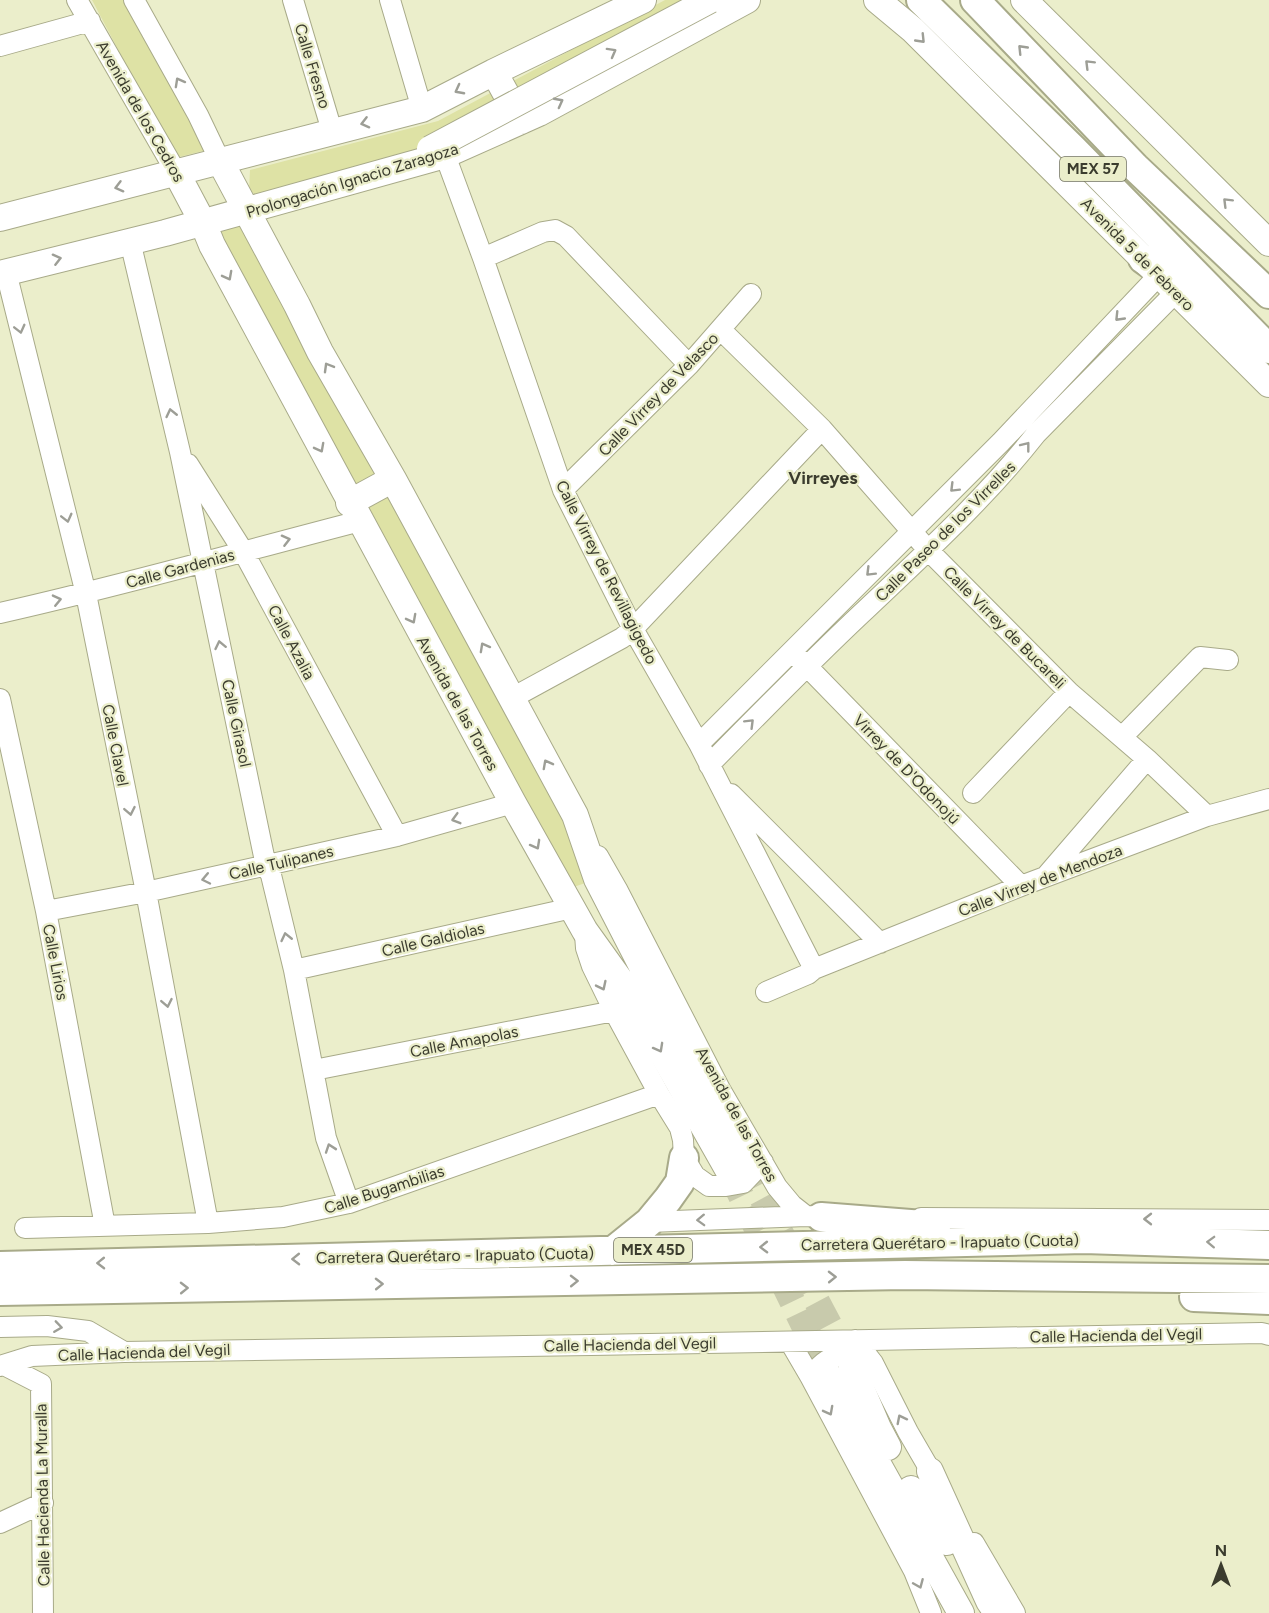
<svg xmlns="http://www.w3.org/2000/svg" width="1269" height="1613" viewBox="0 0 1269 1613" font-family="Figtree,sans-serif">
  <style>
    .green { fill: #dee2a5 }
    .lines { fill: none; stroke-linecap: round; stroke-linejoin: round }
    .major-tunnel { stroke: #c8caac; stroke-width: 26; stroke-dasharray: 26 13; stroke-linecap: butt }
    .minor-casing { stroke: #a8aa89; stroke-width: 22 }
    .major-casing { stroke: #a8aa89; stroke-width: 28 }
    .highway-casing { stroke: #a8aa89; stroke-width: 32 }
    .minor { stroke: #fff; stroke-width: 20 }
    .major { stroke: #fff; stroke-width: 26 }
    .highway { stroke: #fff; stroke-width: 28 }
    .major-bridge-casing { stroke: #a8aa89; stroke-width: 28; stroke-linecap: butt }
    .major-bridge { stroke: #fff; stroke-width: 26 }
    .oneway { stroke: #9d9e96 }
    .labels { text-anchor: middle; stroke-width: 4.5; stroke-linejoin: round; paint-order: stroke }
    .shield { fill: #ebeecb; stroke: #70715d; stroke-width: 1.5 }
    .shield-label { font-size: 15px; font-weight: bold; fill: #3b3c2e }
    .street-label { font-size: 16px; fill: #3b3c2e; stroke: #ebeecb }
    .neighbourhood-label { font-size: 18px; font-weight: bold; fill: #3b3c2e; stroke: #ebeecb }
  </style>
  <rect width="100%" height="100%" fill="#ebeecb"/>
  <path class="green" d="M92,0H125L207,150L175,158Z
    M665,0H724L445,149L260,198L249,190L250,170L438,121Z
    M247,211L597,879L562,891L203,223Z"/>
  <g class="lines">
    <path class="major-tunnel" d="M744,1164L849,1362
      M730,1173L826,1371"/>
    <defs>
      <path id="minor" d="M77,0L176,172
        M134,0L198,115L220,161
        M293,0L332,131
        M390,0L422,109
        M0,46L90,21
        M445,155L483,258L563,490L633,629L699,744L814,969
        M130,241L180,452L266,866L271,875L294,970L326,1138L349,1203
        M483,258L543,232L555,230L566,236L689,365
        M6,272L86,594L146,892L208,1223
        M721,330L822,429L928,550L1069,692L1147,759L1207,816
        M188,464L243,551L397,836
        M563,490L689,365L751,294
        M0,613C121,586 240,552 360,521
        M797,656L1021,886
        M512,698L622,638L633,629L822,429
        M0,699L46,911L105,1226
        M1122,737L1200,657L1228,660
        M699,744L1001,442L1159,275
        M709,765C759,714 809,663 861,614C921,557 985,499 1036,434L1176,292
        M973,793L1069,692
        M731,794L880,943
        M598,856L618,891L720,1089L777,1187L792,1205L806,1216
        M1047,875L1147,759
        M46,911L146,892L397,836L513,803
        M585,934L586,948L592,966L614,1011L659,1094L680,1128L683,1140L684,1158L695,1176L709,1186H726L743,1183L763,1162
        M294,970L572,908
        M766,992L808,974L814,969L1021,886L1207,816L1269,799
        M314,1070L614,1011
        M921,1218L1269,1220
        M649,1222L806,1216L831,1217
        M25,1228L208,1223L283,1217L349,1203L659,1094
        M0,1327L47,1326L88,1331L124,1352
        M855,1340L873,1363L908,1432L937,1482
        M790,1342L811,1378L914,1571L931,1613
        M4,1365L41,1384L43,1613
        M0,1366L32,1356L124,1352L591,1345L1262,1333L1269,1335
        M811,1378C827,1351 843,1354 870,1362
        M0,1523L43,1503
        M974,1543L1015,1613"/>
      <path id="major" d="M877,0L913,30L1269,384
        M1024,0L1269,243
        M494,72L521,121
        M220,161L297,305L320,352L393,479L575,815L597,879L744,1164
        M176,172L203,223L212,245L513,803L585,931L623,984L730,1173
        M0,218L422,109L494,72L643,0
        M0,274L165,233L445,155L539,113L747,0
        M349,503L393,479
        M852,1367L878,1428L888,1447
        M826,1371L961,1613
        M930,1471L989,1601L997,1613
        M911,1489L937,1524L947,1542"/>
      <path id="highway" d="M921,0L1073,149L1269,349
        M975,0L1135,167L1269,294
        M1143,259L1207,305
        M821,1217L936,1226
        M613,1251L649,1222L668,1199L680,1182L684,1158
        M0,1266L1084,1239L1269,1245
        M0,1291L905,1275L1269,1279
        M1194,1297L1269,1300"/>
    </defs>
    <use href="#minor" class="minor-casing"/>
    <use href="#major" class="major-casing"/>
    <use href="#highway" class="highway-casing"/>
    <use href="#minor" class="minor"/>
    <use href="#major" class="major"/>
    <use href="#highway" class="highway"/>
    <defs>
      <path id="major-bridge" d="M430,149L710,0"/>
    </defs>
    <use href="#major-bridge" class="major-bridge-casing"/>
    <use href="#major-bridge" class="major-bridge"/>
  </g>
  <defs><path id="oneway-chevron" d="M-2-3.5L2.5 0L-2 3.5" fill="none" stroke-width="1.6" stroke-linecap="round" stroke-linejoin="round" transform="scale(1.5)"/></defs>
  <g class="oneway">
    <use href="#oneway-chevron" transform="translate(921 39) rotate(46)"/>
    <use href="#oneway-chevron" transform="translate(1022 49) rotate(-134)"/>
    <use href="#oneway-chevron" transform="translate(612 52) rotate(-29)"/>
    <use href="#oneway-chevron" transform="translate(1089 64) rotate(-135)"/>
    <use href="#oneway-chevron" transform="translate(179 82) rotate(-119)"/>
    <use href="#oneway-chevron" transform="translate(459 90) rotate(152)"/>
    <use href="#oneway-chevron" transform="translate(559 102) rotate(-28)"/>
    <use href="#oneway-chevron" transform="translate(365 123) rotate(166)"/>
    <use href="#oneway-chevron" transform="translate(119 187) rotate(165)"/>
    <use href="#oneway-chevron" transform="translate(1227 202) rotate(-135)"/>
    <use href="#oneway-chevron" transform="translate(57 259) rotate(-14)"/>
    <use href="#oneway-chevron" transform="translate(228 276) rotate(62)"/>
    <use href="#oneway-chevron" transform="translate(1119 317) rotate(134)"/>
    <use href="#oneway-chevron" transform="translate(20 329) rotate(76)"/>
    <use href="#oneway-chevron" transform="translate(328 367) rotate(-120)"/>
    <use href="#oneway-chevron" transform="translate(171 413) rotate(-103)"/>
    <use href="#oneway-chevron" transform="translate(1026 446) rotate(-52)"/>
    <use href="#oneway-chevron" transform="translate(320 448) rotate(62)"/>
    <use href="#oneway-chevron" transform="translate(954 488) rotate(135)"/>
    <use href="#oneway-chevron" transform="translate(67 518) rotate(76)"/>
    <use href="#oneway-chevron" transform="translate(286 540) rotate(-14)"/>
    <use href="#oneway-chevron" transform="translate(870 572) rotate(135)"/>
    <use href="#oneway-chevron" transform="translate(57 600) rotate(-13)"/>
    <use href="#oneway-chevron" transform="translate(412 619) rotate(62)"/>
    <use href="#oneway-chevron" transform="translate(220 645) rotate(-102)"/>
    <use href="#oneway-chevron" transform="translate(484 647) rotate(-119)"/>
    <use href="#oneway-chevron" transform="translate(750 723) rotate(-45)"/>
    <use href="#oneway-chevron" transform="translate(547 764) rotate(-118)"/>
    <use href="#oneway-chevron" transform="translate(130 811) rotate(79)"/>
    <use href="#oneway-chevron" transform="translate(456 819) rotate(164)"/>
    <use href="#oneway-chevron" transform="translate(536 845) rotate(61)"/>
    <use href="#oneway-chevron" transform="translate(206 879) rotate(168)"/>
    <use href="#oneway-chevron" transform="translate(286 937) rotate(-103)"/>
    <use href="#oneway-chevron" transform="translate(602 986) rotate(64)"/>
    <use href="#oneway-chevron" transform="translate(167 1003) rotate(79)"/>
    <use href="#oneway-chevron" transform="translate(659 1048) rotate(61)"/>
    <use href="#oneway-chevron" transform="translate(330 1148) rotate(-109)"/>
    <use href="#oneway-chevron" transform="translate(1148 1219) rotate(-180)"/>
    <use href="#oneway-chevron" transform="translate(701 1220) rotate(178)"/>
    <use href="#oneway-chevron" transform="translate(1211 1242) rotate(-178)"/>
    <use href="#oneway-chevron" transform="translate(764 1247) rotate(179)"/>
    <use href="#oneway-chevron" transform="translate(296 1259) rotate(179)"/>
    <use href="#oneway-chevron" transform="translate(101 1263) rotate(179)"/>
    <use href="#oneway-chevron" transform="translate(832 1277) rotate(-1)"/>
    <use href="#oneway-chevron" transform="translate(574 1281) rotate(-1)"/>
    <use href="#oneway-chevron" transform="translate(379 1284) rotate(-1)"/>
    <use href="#oneway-chevron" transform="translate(184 1288) rotate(-1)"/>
    <use href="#oneway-chevron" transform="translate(58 1327) rotate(8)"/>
    <use href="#oneway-chevron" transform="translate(829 1411) rotate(62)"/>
    <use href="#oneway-chevron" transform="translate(901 1419) rotate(-117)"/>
    <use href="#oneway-chevron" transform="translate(919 1584) rotate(67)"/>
  </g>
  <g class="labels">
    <g class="shield">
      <rect x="1060" y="157" width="66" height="24" rx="4.5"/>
      <rect x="614" y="1238" width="78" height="24" rx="4.5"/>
    </g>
    <g class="shield-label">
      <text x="1093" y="174">MEX 57</text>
      <text x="653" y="1255">MEX 45D</text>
    </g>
    <g class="street-label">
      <text transform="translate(313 66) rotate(73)" y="6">Calle Fresno</text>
      <text transform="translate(141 111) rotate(60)" y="6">Avenida de los Cedros</text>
      <text transform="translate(352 180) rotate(-17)" y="6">Prolongación Ignacio Zaragoza</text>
      <text transform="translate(1138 254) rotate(45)" y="6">Avenida 5 de Febrero</text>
      <text transform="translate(658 394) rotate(-46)" y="6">Calle Virrey de Velasco</text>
      <text transform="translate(945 531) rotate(-45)" y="6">Calle Paseo de los Virrelles</text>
      <text transform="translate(180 568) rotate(-15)" y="6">Calle Gardenias</text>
      <text transform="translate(607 572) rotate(63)" y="6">Calle Virrey de Revillagigedo</text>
      <text transform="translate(1005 627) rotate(45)" y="6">Calle Virrey de Bucareli</text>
      <text transform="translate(292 642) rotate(62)" y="6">Calle Azalia</text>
      <text transform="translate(458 703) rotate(61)" y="6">Avenida de las Torres</text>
      <text transform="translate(237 723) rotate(78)" y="6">Calle Girasol</text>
      <text transform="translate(116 745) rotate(79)" y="6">Calle Clavel</text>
      <text transform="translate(907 769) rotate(46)" y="6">Virrey de D'Odonojú</text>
      <text transform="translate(281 862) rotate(-13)" y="6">Calle Tulipanes</text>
      <text transform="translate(1040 880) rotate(-21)" y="6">Calle Virrey de Mendoza</text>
      <text transform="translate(433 939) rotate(-13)" y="6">Calle Galdiolas</text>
      <text transform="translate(56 962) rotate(79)" y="6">Calle Lirios</text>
      <text transform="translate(464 1041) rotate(-11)" y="6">Calle Amapolas</text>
      <text transform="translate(737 1114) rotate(61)" y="6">Avenida de las Torres</text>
      <text transform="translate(384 1189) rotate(-18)" y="6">Calle Bugambilias</text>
      <text transform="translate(940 1242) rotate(-1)" y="6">Carretera Querétaro - Irapuato (Cuota)</text>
      <text transform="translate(455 1255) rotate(-1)" y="6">Carretera Querétaro - Irapuato (Cuota)</text>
      <text transform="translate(1116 1335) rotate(-1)" y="6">Calle Hacienda del Vegil</text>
      <text transform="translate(630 1344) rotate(-1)" y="6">Calle Hacienda del Vegil</text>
      <text transform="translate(144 1352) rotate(-2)" y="6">Calle Hacienda del Vegil</text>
      <text transform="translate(42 1495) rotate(-91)" y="6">Calle Hacienda La Muralla</text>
    </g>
    <g class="neighbourhood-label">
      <text x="823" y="484">Virreyes</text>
    </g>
  </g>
  <g transform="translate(1221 1565)" stroke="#ebeecb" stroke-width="4.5" paint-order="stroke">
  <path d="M0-4.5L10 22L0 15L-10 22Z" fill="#3b3c2e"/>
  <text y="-9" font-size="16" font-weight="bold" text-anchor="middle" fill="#3b3c2e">N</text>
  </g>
</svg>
